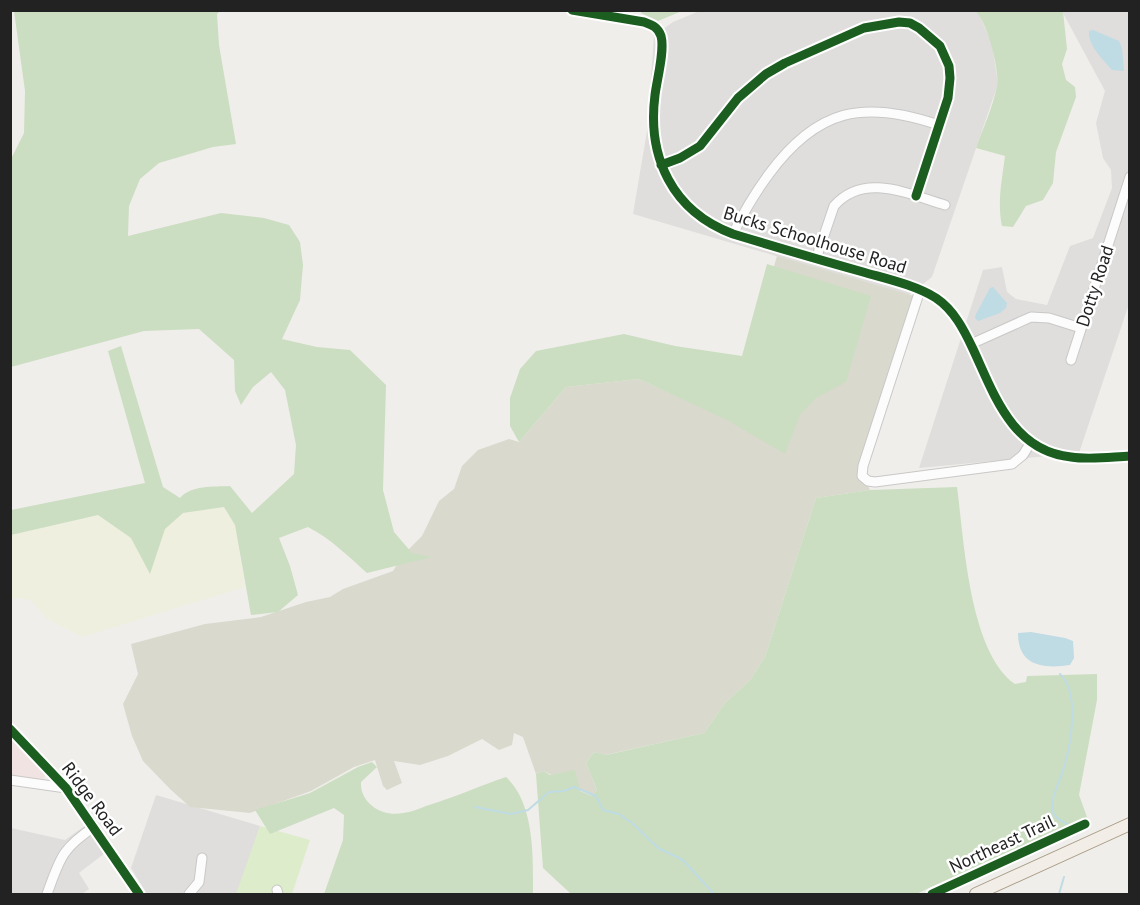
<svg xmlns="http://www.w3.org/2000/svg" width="1140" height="905" viewBox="0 0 1140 905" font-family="'PT Sans',sans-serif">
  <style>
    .residential { fill: #dfdedc }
    .commercial { fill: #f1e3e1 }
    .construction { fill: #d9d9cd }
    .farmland { fill: #efefdf }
    .grass { fill: #ddeccb }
    .forest { fill: #cbdec1 }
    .water { fill: #bfdbe3 }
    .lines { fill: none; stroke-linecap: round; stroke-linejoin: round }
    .stream { stroke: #bfdbe3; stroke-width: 2 }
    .minor-casing { stroke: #c9c8c7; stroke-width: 11 }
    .major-casing { stroke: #a79c86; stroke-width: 14 }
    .minor { stroke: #fdfcfc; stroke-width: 9 }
    .major { stroke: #f3ede7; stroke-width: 12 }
    .cycleway-casing { stroke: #fff; stroke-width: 13 }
    .cycleway { stroke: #1b5e20; stroke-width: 9 }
    .labels { text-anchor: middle; stroke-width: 5; stroke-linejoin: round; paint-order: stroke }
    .street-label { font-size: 18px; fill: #222; stroke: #fff }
  </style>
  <rect width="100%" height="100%" fill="#f0eeeb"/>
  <path class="residential" d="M702,10H975L979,14L992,44L998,84L932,277L909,295L633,214L647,131L654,36L673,22Z
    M1064,10L1129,11V304L1079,453L919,468L983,270L1002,267L1007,292L1016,299L1047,305L1070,246L1093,238L1112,188L1111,170L1103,158L1096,123L1105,91L1063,13Z
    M156,795L260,826L238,894H147L131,868Z
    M86,825L105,853L79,873L89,889L82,894H11V828L65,840Z"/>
  <path class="commercial" d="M10,735L46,772L44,779L40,782L11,777Z"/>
  <path class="construction" d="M777,256L914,296L859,468L870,490L816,498L765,657L750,680L725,703L704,733L605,755L594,752L586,763L597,790L592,796L544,771L536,774L523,737L514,733L512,745L499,750L482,739L448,756L420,765L394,761L402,783L387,790L383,786L375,760L354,767L311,791L250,813L190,807L170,789L143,761L132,736L123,704L138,674L131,644L205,624L261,617L306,602L330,597L343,589L393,571L403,555L422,536L439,501L454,489L462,466L478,450L509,439L519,442L566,387L639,379L729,420Z"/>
  <path class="farmland" d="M224,507L235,525L245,587L82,637L46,618L31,600L20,598L11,599V535L98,515L131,538L164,529L183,513Z"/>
  <path class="grass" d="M260,826L310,840L292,894H236Z"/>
  <path class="forest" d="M14,11H220L217,14L219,45L236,144L213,147L159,163L140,179L129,206L128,236L221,213L264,218L289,225L300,242L303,265L300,300L282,339L317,347L350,350L386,385L383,490L394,532L412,553L432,557L367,573C348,556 331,539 308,527L279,538L290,566L298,595L278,612L251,615L235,525L224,507L183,513L165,529L150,574L131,538L98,515L11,535V510L145,483L108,351L121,346L163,487L180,498C191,485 213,487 230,486L252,513L294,474L296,445L285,390L271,372L253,387L241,405L235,391L234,360L199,329L144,331L11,367V159L24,133L25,91Z
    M642,11V10L682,11L658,21L641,13Z
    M975,11H1063L1067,49L1062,64L1066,80L1075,87L1076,97L1056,152L1053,183L1043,200L1026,206L1013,227L1002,226C997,202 1002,180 1005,156L976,148C983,128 993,107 997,86C1000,71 987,20 975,11Z
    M767,264L871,296L846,382L816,398L800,415L785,454L729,421L639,379L566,387L519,442L510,426V398L520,369L536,351L624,334L675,346L742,356Z
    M957,487C964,539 969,652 1015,684L1026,682L1027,676L1097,674V700L1079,795L1087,817L916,894H571L543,868L536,774L544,771L550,775L575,770L580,791L592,796L597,790L586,763L594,752L606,755L704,733L725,703L750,680L765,657L816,498L870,490Z
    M372,762L377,767L361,782C360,804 383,817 403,813C411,812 419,809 426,806C453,798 479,786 506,777C535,804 533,857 533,894H324L343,840L344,815L334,808L270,834L255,810L310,793L358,767Z"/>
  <path class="water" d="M1093,30L1119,41L1122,48L1124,71L1112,70C1103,59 1088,46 1089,31Z
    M993,287L1007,303L1006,308L1000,313L978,321L975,318L976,314L990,288Z
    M1031,632L1065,638L1073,641L1074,658L1070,665C1043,669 1018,666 1018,633Z"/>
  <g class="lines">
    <path class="stream" d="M1060,674C1080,692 1071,744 1064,767C1061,780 1049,799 1053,812C1054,818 1062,821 1067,824
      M475,807L511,814L528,810L549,792L564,791L574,787L596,796L603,810L619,814L632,823L658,848L683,860L714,894
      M1059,894L1064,877"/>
    <defs>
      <path id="minor" d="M572,10L644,22C652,25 658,27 661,36C665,50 657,79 655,95C647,157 672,211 733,234C776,247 820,260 863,272C887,279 915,285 936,298C954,310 964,330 973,349C994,394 1012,451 1071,457C1090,460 1110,457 1130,456
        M661,165L680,158L700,146L738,98L766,74L785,63L864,28L899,22L910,23L919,28L940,46L949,66L950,78L948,98L916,196
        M733,234C743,213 755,193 769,174C817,109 863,99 939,125
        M816,259L834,206C864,172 908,194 945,205
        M920,290L863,466L862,476L868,481L875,482L1012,464L1023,455L1031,442
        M971,344L1031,317L1049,318L1081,328
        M1071,360L1130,177
        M10,729L66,788L139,894
        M10,780L66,788
        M277,890L278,894
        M47,894C60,859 61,849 94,827
        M189,894L199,882L202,858"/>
      <path id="major" d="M976,894L1130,824"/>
    </defs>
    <use href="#minor" class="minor-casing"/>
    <use href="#major" class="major-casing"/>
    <use href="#minor" class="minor"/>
    <use href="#major" class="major"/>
    <defs>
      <path id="cycleway" d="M572,10L644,22C652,25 658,27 661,36C665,50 657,79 655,95C647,157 672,211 733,234C776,247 820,260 863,272C887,279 915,285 936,298C954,310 964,330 973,349C994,394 1012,451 1071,457C1090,460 1110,457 1130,456
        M661,165L680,158L700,146L738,98L766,74L785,63L864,28L899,22L910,23L919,28L940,46L949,66L950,78L948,98L916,196
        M10,729L66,788L139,894
        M932,894L1085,824"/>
    </defs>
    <use href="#cycleway" class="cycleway-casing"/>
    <use href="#cycleway" class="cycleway"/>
  </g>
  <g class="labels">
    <g class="street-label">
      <text transform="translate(815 240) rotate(17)" y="6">Bucks Schoolhouse Road</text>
      <text transform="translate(1095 286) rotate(-72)" y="6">Dotty Road</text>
      <text transform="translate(92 799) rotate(53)" y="6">Ridge Road</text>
      <text transform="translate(1002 844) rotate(-25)" y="6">Northeast Trail</text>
    </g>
  </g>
  <rect width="1140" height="905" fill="none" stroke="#222222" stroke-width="24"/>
</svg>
